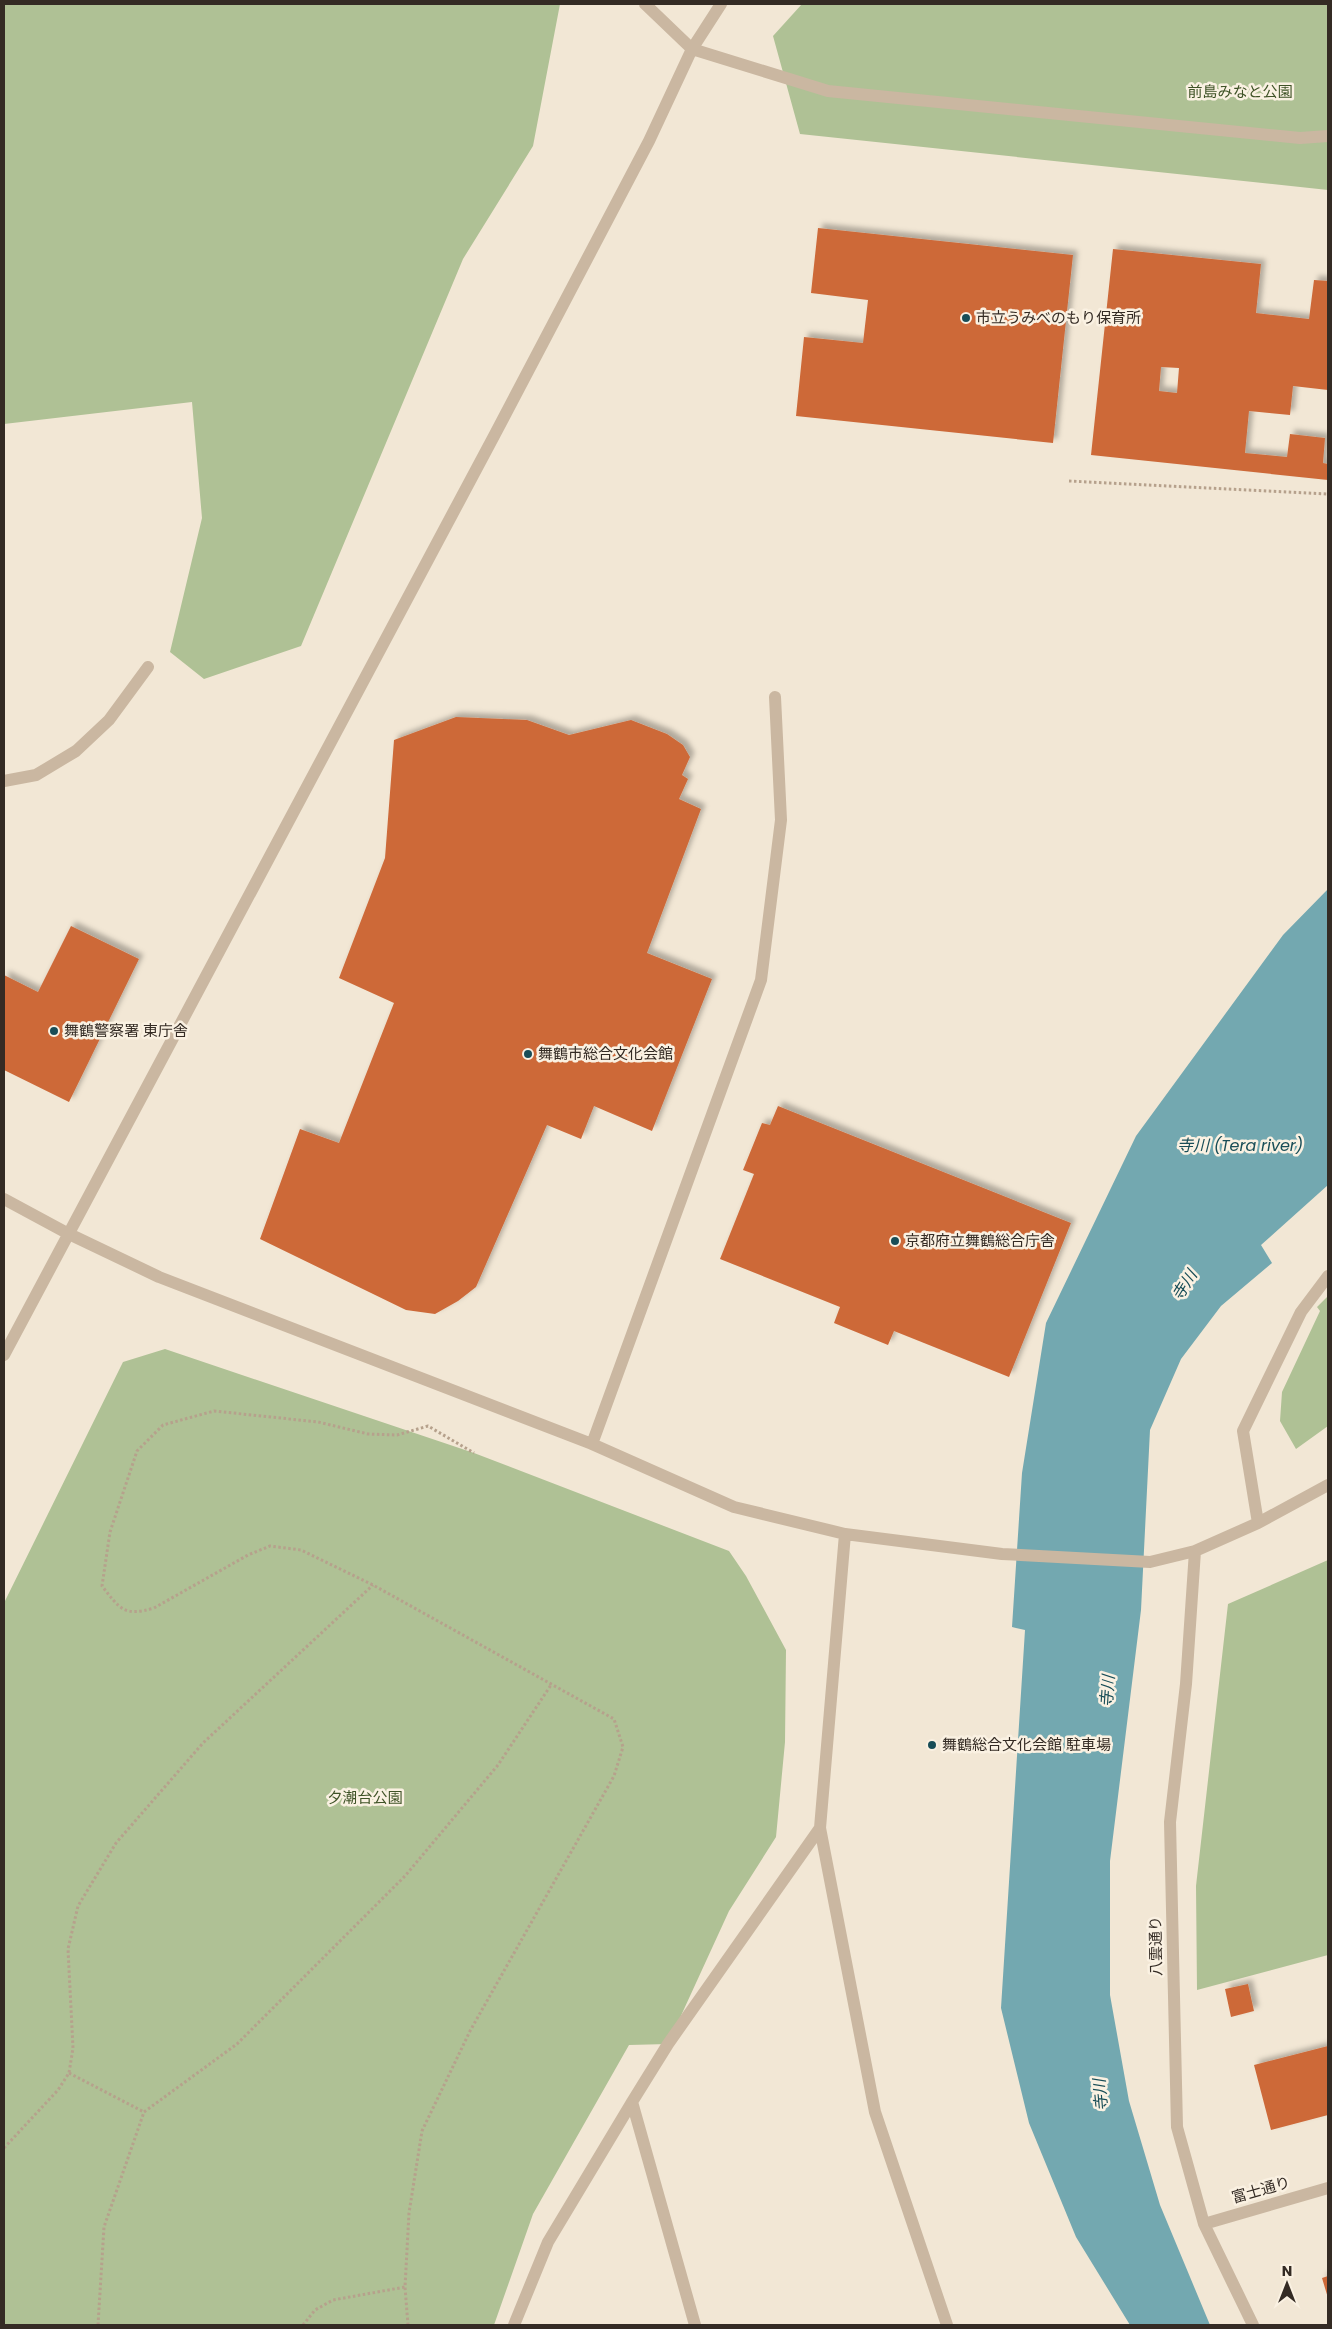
<svg xmlns="http://www.w3.org/2000/svg" width="1332" height="2329" viewBox="0 0 1332 2329" font-family="Poppins,'Noto Sans JP',sans-serif">
  <style>
    .green { fill: #afc195 }
    .water { fill: #73a8b0 }
    .building { fill: #cd6939; fill-rule: evenodd; filter: url(#shadow) }
    .lines { fill: none; stroke-linecap: round; stroke-linejoin: round }
    .path { stroke: #b6a18c; stroke-width: 3; stroke-dasharray: 2.5 2.5; stroke-linecap: butt }
    .minor { stroke: #cab7a1; stroke-width: 12 }
    .poi-dot { fill: #184d57; stroke: #faf1e2; stroke-width: 2 }
    .labels { text-anchor: middle; stroke-width: 5; stroke-linejoin: round; paint-order: stroke }
    .park-label { font-size: 15px; fill: #3f5327; stroke: #faf1e2 }
    .poi-label { font-size: 15px; fill: #342b24; stroke: #faf1e2; text-anchor: start }
    .street-label { font-size: 15px; fill: #342b24; stroke: #faf1e2 }
    .water-label { font-size: 16px; font-style: italic; fill: #184d57; stroke: #faf1e2 }
  </style>
  <defs>
    <filter id="shadow"><feDropShadow dx="4.5" dy="-4.5" stdDeviation="2.5" flood-color="#0004"/></filter>
  </defs>
  <rect width="100%" height="100%" fill="#f2e7d5"/>
  <path class="green" d="M4,4H560L533,146L463,259L301,646L204,679L170,652L202,518L192,402L4,424Z
    M802,4H1328V190L800,134L773,36Z
    M1328,1296V1426L1296,1449L1280,1421L1282,1392L1320,1311L1317,1307Z
    M165,1349L474,1453L729,1551L746,1576L786,1650L785,1742L776,1837L729,1911L668,2044L629,2045L533,2214L494,2325H4V1603L123,1362Z
    M1328,1560V1955L1197,1990L1196,1886L1228,1604Z"/>
  <path class="water" d="M1328,889V1185L1261,1245L1272,1263L1221,1306L1181,1359L1150,1430L1141,1610L1110,1861V1995L1129,2101L1160,2205L1210,2325H1130L1076,2237L1029,2123L1001,2008L1025,1630L1012,1627L1022,1473L1046,1323L1136,1136L1283,935Z"/>
  <path class="building" d="M818,228L1073,255L1053,443L796,416L804,337L863,343L868,300L811,293Z
    M1113,249L1261,264L1256,313L1309,319L1314,280L1328,281V390L1293,386L1290,415L1249,411L1245,453L1287,457L1290,434L1325,438L1323,463L1328,464V480L1091,455ZM1161,367L1179,368L1177,393L1159,391Z
    M456,717L527,720L569,735L631,720L667,734L683,745L690,757L682,775L688,779L679,799L701,809L647,953L712,979L652,1131L594,1106L581,1139L547,1125L476,1287L458,1301L435,1314L406,1310L260,1239L300,1129L339,1143L394,1003L339,978L385,858L394,740Z
    M71,926L139,959L69,1102L4,1070V975L38,992Z
    M778,1106L1071,1223L1009,1377L894,1331L888,1345L834,1323L840,1307L720,1259L754,1174L743,1170L762,1123L770,1125Z
    M1248,1984L1254,2011L1231,2017L1225,1989Z
    M1328,2046V2115L1271,2130L1254,2065Z
    M1328,2276V2298L1322,2278Z"/>
  <g class="lines">
    <path class="path" d="M1069,481L1328,494
      M69,2073L144,2112
      M4,2148L58,2090L69,2073L73,2048L68,1949L78,1906L116,1843L203,1743L373,1585
      M98,2325L104,2227L144,2112L237,2044L405,1876L498,1765L551,1685
      M303,2325L315,2310L333,2300L405,2287
      M408,2325L405,2287L409,2213L422,2131L470,2031L614,1776L623,1747L614,1719L373,1585L301,1550L270,1546L248,1555L154,1608C124,1617 120,1609 102,1586L110,1532L137,1451L163,1425L214,1411L318,1422L368,1434L397,1435L428,1426L474,1453"/>
    <path class="minor" d="M645,4L692,49L828,91L1300,138L1328,136
      M4,781L36,775L76,751L109,720L148,667
      M4,1199L67,1233L159,1277L592,1444L734,1507L845,1534L1002,1554L1150,1562L1195,1551L1258,1523L1328,1485
      M4,1355L494,436L649,141L692,49L721,4
      M592,1444L761,980L781,820L775,697
      M1258,1523L1243,1431L1301,1312L1328,1276
      M845,1534L820,1828L875,2112L947,2325
      M1195,1551L1186,1684L1170,1822L1177,2127L1204,2224L1253,2325
      M632,2102L695,2325
      M1204,2224L1328,2188
      M514,2325L548,2242L632,2102L668,2044L820,1828"/>
  </g>
  <g class="poi-dot">
    <circle cx="966" cy="318" r="5"/>
    <circle cx="54" cy="1031" r="5"/>
    <circle cx="528" cy="1054" r="5"/>
    <circle cx="895" cy="1241" r="5"/>
    <circle cx="932" cy="1745" r="5"/>
  </g>
  <g class="labels">
    <g class="park-label">
      <text x="1240" y="97">前島みなと公園</text>
      <text x="365" y="1803">夕潮台公園</text>
    </g>
    <g class="poi-label">
      <text x="976" y="323">市立うみべのもり保育所</text>
      <text x="64" y="1036">舞鶴警察署 東庁舎</text>
      <text x="538" y="1059">舞鶴市総合文化会館</text>
      <text x="905" y="1246">京都府立舞鶴総合庁舎</text>
      <text x="942" y="1750">舞鶴総合文化会館 駐車場</text>
    </g>
    <g class="street-label">
      <text transform="translate(1156 1946) rotate(-91)" y="5">八雲通り</text>
      <text transform="translate(1261 2190) rotate(-16)" y="5">富士通り</text>
    </g>
    <g class="water-label">
      <text x="1240" y="1151">寺川 (Tera river)</text>
      <text transform="translate(1184 1285) rotate(-58)" y="6">寺川</text>
      <text transform="translate(1107 1691) rotate(-86)" y="6">寺川</text>
      <text transform="translate(1100 2095) rotate(-95)" y="6">寺川</text>
    </g>
  </g>
  <rect width="1332" height="2329" fill="none" stroke="#342b24" stroke-width="10"/>
  <g transform="translate(1287 2284)" stroke="#faf1e2" stroke-width="4" paint-order="stroke">
  <path d="M0-4L9 19L0 12L-9 19Z" fill="#342b24"/>
  <text y="-8" font-size="14" font-weight="bold" text-anchor="middle" fill="#342b24">N</text>
  </g>
</svg>
